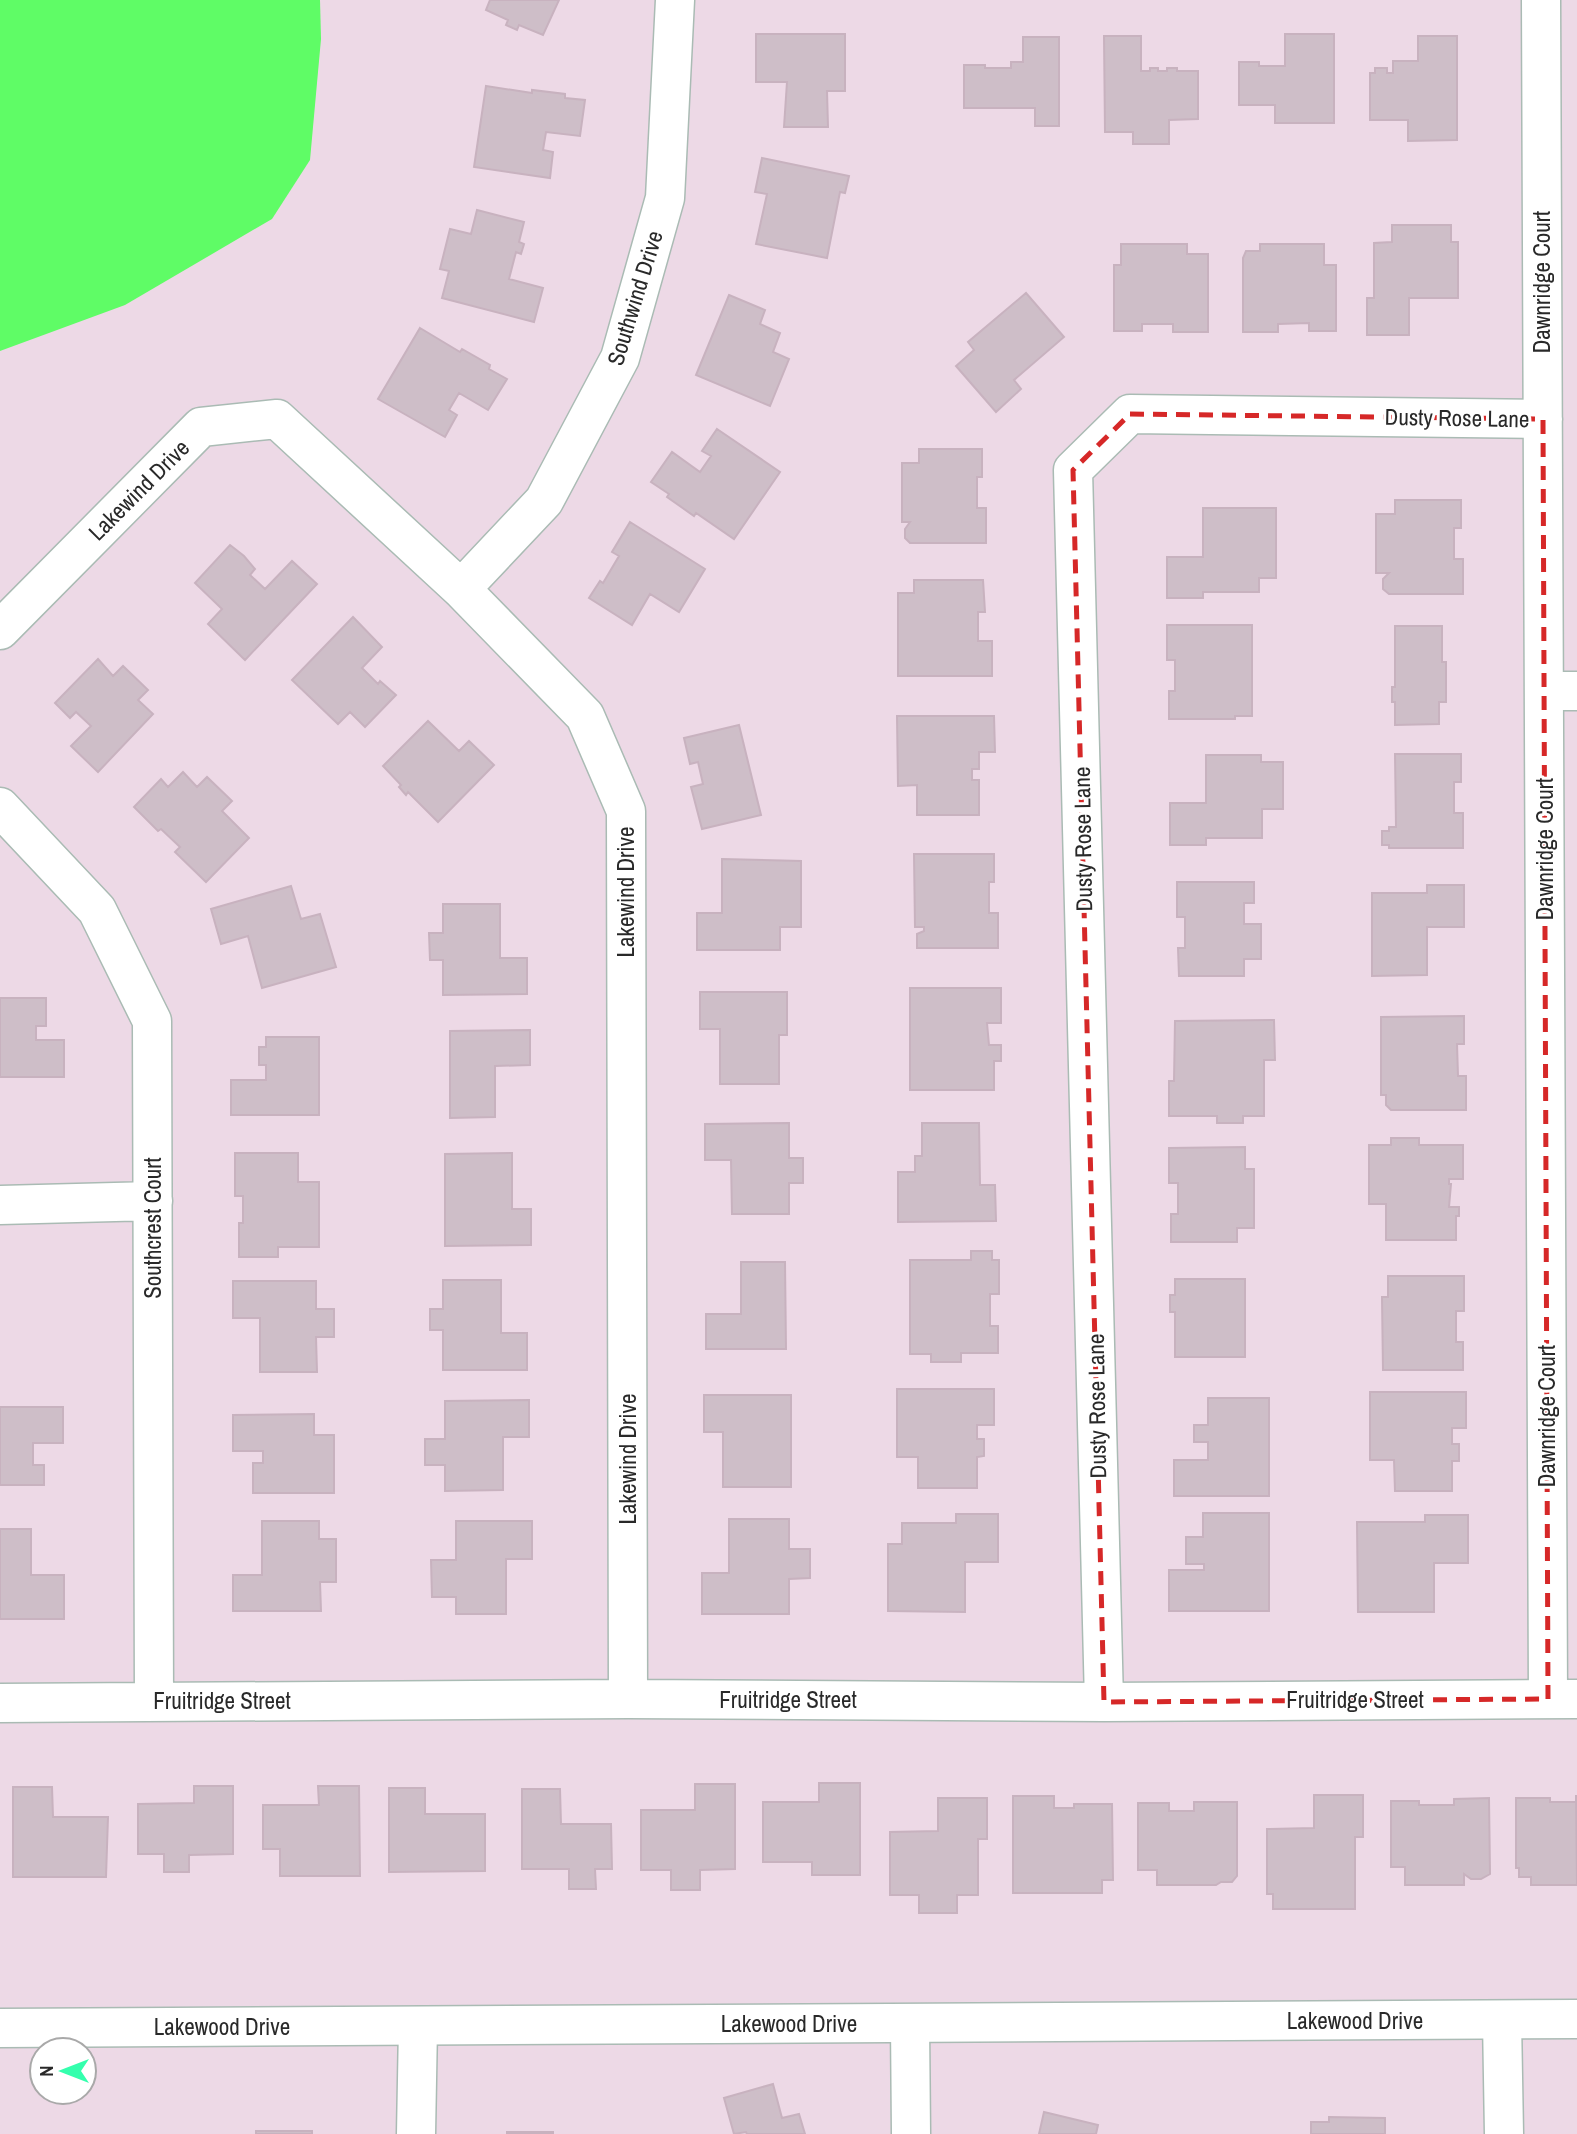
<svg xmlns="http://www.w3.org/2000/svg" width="1577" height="2134" viewBox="0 0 1577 2134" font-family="'Archivo Narrow',sans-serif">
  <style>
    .water { fill: #5ffc66 }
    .building { fill: #cebec8; stroke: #c8b2bf; stroke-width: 2 }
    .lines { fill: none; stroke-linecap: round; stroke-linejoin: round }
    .minor-casing { stroke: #aabbb4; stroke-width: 41 }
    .tertiary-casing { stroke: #aabbb4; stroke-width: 41 }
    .minor { stroke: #fff; stroke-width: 38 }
    .tertiary { stroke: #fff; stroke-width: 38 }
    .marked { fill: none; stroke: #d62828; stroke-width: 5; stroke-dasharray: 14 9; stroke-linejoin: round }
    .labels { text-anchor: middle; stroke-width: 6; stroke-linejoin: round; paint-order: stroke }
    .street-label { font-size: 23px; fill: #292929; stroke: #fff }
  </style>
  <rect width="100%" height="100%" fill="#edd9e6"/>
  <path class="water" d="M0,0H320L321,39L310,160L272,219L125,305L0,351Z"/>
  <path class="building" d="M490,0H559L543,35L519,25L517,30L506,25L508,20L486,10Z
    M756,34H845V91H827L828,127H784L787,82H756Z
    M1285,34H1334V123H1275V105H1239V62H1259V66H1285Z
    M1104,36H1141V71H1150V68H1158V71H1167V68H1177V71H1198V119L1169,120V144H1133V132H1105Z
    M1418,36H1457V140L1408,141V120H1370V73H1375V68H1387V73H1393V61H1418Z
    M1023,37H1059V126H1035V108H964V65H985V68H1011V62H1023Z
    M486,86L532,93V90L565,94V98L585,100L580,136L546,132L543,150L553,152L550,178L474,167Z
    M762,158L849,176L845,193L840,192L827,258L756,244L767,194L755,192Z
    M477,210L524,222L519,242L524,244L521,254L516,252L509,279L543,288L534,322L442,298L449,271L440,269L450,229L471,234Z
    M1392,225H1451V242H1458V298H1409V335H1367V298H1374V243L1392,242Z
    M1121,244H1187V254H1208V332H1173V324H1142V331H1114V265H1121Z
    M1260,244H1324V265H1336V331H1309V323L1278,324V332H1243V258L1246,251H1260Z
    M1026,293L1064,337L1014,380L1021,389L996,412L956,366L974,350L968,342Z
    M729,295L765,310L760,324L780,333L773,352L789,359L770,406L696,375Z
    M420,328L460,352L462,349L490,365L489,369L507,379L488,410L459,393L449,410L457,415L445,437L378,399Z
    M717,429L780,472L734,539L696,513L694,516L667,497L669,494L651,482L672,452L700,472L711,456L702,451Z
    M919,449H982V477H977V508H986V543H910L905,538V529L910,522H902V463H919Z
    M1395,500H1461V528H1454V559H1463V594H1389L1383,589V579L1389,573H1376V514H1395Z
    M1203,508H1276V578H1259V592H1203V598H1167V557H1203Z
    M630,522L705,569L679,612L650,594L632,625L589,598L600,581L603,583L619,556L612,552Z
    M230,545L244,556L255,569L250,575L265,589L292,561L317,584L245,660L208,624L222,609L195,583Z
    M914,580H983L985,612H978V641H992V676H898V593H914Z
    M353,617L382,647L362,668L378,684L380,681L396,695L365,727L350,712L338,724L292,680Z
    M1167,625H1252V716H1235V719H1169V691H1175V660H1167Z
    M1395,626H1442V662H1446V702H1439V724L1395,725V702H1392V687H1395Z
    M98,659L113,676L123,666L148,690L138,700L153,714L98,772L71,746L91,726L76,712L70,718L55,703Z
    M897,716H994L995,752H979V769H972V780H979V815H917V785L898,786Z
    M428,721L459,751L469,741L494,765L438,822L408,792L406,795L399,787L401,785L383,766Z
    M739,725L761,815L702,829L691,787L703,784L698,762L690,764L684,738Z
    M1395,754H1461V782H1454V813H1463V848H1389V845H1382V831H1389V827H1396Z
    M1206,755H1261V762H1283V809H1262V838H1206V845H1170V803H1206Z
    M183,772L197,787L207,777L232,801L222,811L249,838L206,882L175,852L180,847L161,829L158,831L134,807L161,779L168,787Z
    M914,854H994V882H989V913H998V948H917V934L924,931V927H915Z
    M722,859L801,861V927H780V950H697V913H722Z
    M1177,882H1254V903H1244V924H1261V959H1244V976H1179L1178,948H1185V917H1177Z
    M1427,885H1464V927H1427V975L1372,976V893H1427Z
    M291,886L301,919L320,914L336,967L262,988L248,936L221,944L211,909Z
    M443,904H500V958H527V994L443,995V960H430L429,933H443Z
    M910,988H1001V1023H987L989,1045H1001V1061H994V1090H910Z
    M700,992H787V1035H779V1084H720V1029H700Z
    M0,998H46V1026H36V1040H64V1077H0Z
    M1464,1016V1044H1457L1458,1076H1466V1110H1391L1386,1105V1095H1381V1017Z
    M1274,1020L1275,1060H1264V1116H1243V1123H1217V1116H1169V1081H1174L1175,1021Z
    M530,1030V1065L495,1066V1117L450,1118V1031Z
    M266,1037H319V1115H231V1080H266V1065H259V1047H266Z
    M789,1123V1158H803V1183H789V1214H732L731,1160H705V1124Z
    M922,1123H979L980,1185H995L996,1221L898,1222V1172H915V1156H922Z
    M1391,1138H1419V1145H1463V1179H1449V1184H1451L1449,1207H1459V1216H1456V1240H1386V1204H1369V1145H1391Z
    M1245,1147V1169H1254V1228H1237V1242H1171V1214H1178V1183H1169V1148Z
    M235,1153H298V1182H319V1247H278V1257H239V1223H243V1196H235Z
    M512,1153V1209H531V1245L445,1246V1154Z
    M971,1251H992V1260H999V1294H990V1326H998V1353H961V1362H931V1354H910V1260H971Z
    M741,1262H785L786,1349H706V1314H741Z
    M1388,1276H1464V1311H1456V1342H1463V1370H1383L1382,1297H1388Z
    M1175,1279H1245V1357H1175V1312H1170V1295H1175Z
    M443,1280H501V1333H527V1370H443V1330H430V1309H443Z
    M233,1281H316V1309H334V1337H316L317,1372H260V1318H233Z
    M897,1389H994V1425H977V1439H984V1456L977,1457V1488H918V1457H897Z
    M1370,1392H1466V1428H1452V1444H1459V1461H1452V1491H1395L1394,1460H1370Z
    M704,1395H791V1487H723V1432H704Z
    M1208,1398H1269V1496H1174V1460H1208V1442H1194V1425H1208Z
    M529,1400V1437H503V1490L445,1491V1465H425V1439H445V1401Z
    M0,1407H63V1443H33V1465H44V1485H0Z
    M314,1414V1435H334V1493H253V1463H263V1451H233V1415Z
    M1203,1513H1269V1611H1169V1570H1204V1564H1186V1537H1203Z
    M956,1514H998V1562H965V1612L888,1611V1544H902V1523H956Z
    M1425,1515H1468V1563H1434V1612H1358L1357,1522H1425Z
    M729,1519H789V1549H810V1578L789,1579V1614H702V1573H729Z
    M262,1521H319V1539H336V1582H320L321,1611H233V1575H262Z
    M456,1521H532V1559H506V1614H456V1597H432L431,1560H456Z
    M0,1529H31V1575H64V1619H0Z
    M819,1783H860V1875H812V1862H763V1802H819Z
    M695,1784H735V1869L700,1870V1890H671V1870H641V1810H695Z
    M194,1786H233V1854L189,1855V1872H164V1854H138V1804L194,1803Z
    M318,1786H359L360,1876H280V1849H263V1805H319Z
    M13,1787H52L53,1817H108L106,1877H13Z
    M389,1788H425V1814H485V1871L389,1872Z
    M522,1789H560L561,1824H611L612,1869H595L596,1889H569V1869H522Z
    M1314,1795H1363V1837H1355V1909H1273V1894H1267V1829L1314,1828Z
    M1576,1795L1577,1885H1531V1877H1519V1868H1516V1798H1550V1802H1576Z
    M1013,1796H1054V1808H1074V1804H1112L1113,1880H1102V1893H1013Z
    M938,1798H987V1839H978V1895H957V1913H919V1895H890V1832L938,1831Z
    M1489,1798L1490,1874L1481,1879H1471L1464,1874V1885H1405V1867H1391V1801H1419V1805H1454V1799Z
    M1194,1802H1237V1876L1232,1882H1221L1216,1885H1157V1870H1138V1803H1169V1811H1194Z
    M773,2084L782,2118L799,2114L805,2134H747L746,2132L734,2134L724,2098Z
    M1044,2112L1098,2125L1096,2134H1039Z
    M1329,2117L1385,2118V2134H1311V2122H1329Z
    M256,2131H312V2134H256Z
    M507,2132H553V2134H507Z"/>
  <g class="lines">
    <defs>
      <path id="minor" d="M1541,0L1548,1699
        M461,589L544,501L620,358L665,198L675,0
        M0,630L201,427L277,419L461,589L585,716L626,811L628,1699
        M1544,691H1577
        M0,807L97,910L152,1021L154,1701
        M0,1205L153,1201
        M1104,1702L1073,470L1130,414L1543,419
        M0,1703L628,1699L1104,1702L1577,1699
        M1502,2020L1504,2134
        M910,2024L911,2134
        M416,2134L418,2026"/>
      <path id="tertiary" d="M0,2028L1577,2019"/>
    </defs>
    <use href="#minor" class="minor-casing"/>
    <use href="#tertiary" class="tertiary-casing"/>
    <use href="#minor" class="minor"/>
    <use href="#tertiary" class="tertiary"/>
  </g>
  <path class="marked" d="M1130,414L1543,419L1548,1699L1104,1702L1073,470Z"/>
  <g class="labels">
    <g class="street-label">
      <text transform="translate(1542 282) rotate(-90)" y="8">Dawnridge Court</text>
      <text transform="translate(635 298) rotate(-73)" y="8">Southwind Drive</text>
      <text transform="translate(1457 418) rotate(1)" y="8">Dusty Rose Lane</text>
      <text transform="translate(139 490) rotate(-45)" y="8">Lakewind Drive</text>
      <text transform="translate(1083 839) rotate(-91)" y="8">Dusty Rose Lane</text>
      <text transform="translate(1545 849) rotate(-90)" y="8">Dawnridge Court</text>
      <text transform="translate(626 892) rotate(-90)" y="8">Lakewind Drive</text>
      <text transform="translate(153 1228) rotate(-90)" y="8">Southcrest Court</text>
      <text transform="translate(1097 1406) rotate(-91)" y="8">Dusty Rose Lane</text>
      <text transform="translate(1547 1416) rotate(-90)" y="8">Dawnridge Court</text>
      <text transform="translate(628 1459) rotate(-90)" y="8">Lakewind Drive</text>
      <text x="788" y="1708">Fruitridge Street</text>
      <text x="1355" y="1708">Fruitridge Street</text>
      <text x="222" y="1709">Fruitridge Street</text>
      <text x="1355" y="2029">Lakewood Drive</text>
      <text x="789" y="2032">Lakewood Drive</text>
      <text x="222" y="2035">Lakewood Drive</text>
    </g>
  </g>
  <g transform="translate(63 2071) rotate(270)"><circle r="33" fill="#ffffff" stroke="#a9a9a9" stroke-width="2"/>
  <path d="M0-5L12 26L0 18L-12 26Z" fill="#34ffad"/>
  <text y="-10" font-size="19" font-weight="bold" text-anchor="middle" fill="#292929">N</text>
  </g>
</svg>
